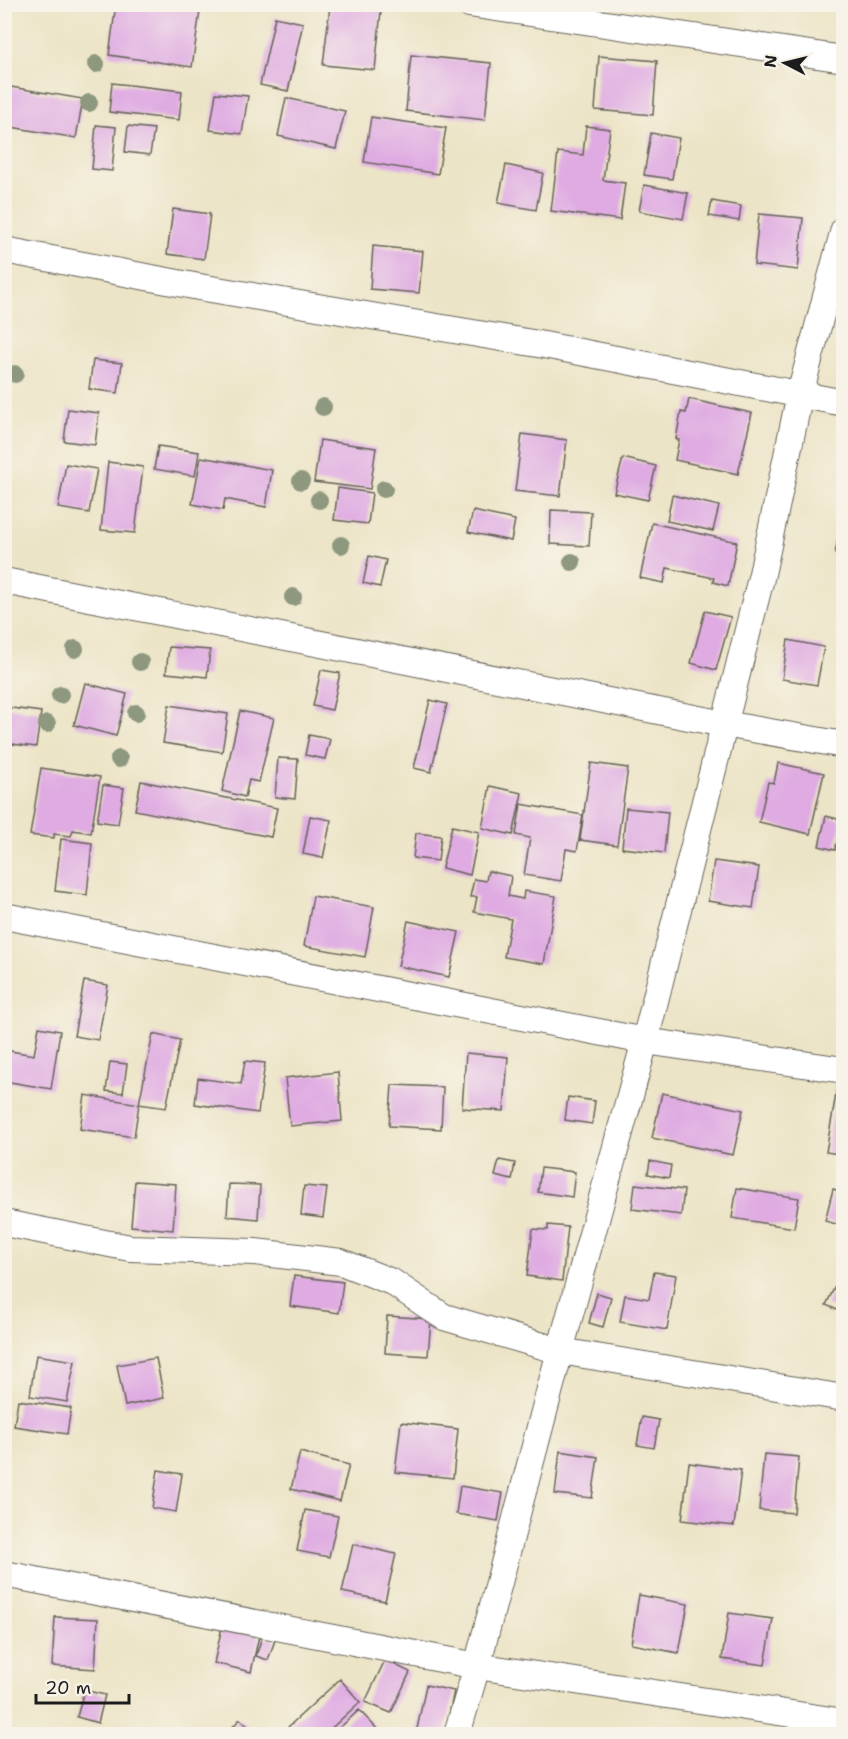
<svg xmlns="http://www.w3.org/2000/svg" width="848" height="1739" viewBox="0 0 848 1739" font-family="'Shantell Sans',sans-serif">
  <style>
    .building { fill: #dfabe2 }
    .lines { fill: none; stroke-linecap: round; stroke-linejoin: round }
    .street-casing { stroke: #656258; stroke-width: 28 }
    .street { stroke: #fff; stroke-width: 26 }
    .tree { fill: #8d987e }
  </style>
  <rect width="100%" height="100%" fill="#f7f3e8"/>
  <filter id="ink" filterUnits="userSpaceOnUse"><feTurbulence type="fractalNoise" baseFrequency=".0167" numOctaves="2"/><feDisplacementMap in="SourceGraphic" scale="12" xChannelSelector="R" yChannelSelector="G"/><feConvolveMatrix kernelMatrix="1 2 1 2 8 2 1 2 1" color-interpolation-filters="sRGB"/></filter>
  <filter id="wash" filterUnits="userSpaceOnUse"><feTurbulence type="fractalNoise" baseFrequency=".008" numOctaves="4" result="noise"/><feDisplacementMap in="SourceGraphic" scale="24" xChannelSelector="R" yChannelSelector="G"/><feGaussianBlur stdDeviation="1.35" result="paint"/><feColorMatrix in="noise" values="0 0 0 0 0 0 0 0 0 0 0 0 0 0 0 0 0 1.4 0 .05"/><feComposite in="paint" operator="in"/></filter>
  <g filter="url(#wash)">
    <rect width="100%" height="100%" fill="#ece4c6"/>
    <g id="blocks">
      <path class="building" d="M116,4H201L192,67L109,55Z
        M330,6L381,11L375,70L323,65Z
        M275,17L303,23L288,91L260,85Z
        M411,55L491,63L485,120L406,111Z
        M599,56L657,61L653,115L595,110Z
        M112,83L182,91L179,120L109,112Z
        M5,86L83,99L76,138L5,126Z
        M216,93L248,96L242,134L210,130Z
        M286,98L345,111L336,149L278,136Z
        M371,117L446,128L438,174L364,162Z
        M96,125L116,127L112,171L92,169Z
        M128,126L154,129L150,155L125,152Z
        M586,126L610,129L603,180L625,183L620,220L551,211L558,152L583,155Z
        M651,133L679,138L672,179L644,175Z
        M506,165L543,173L536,210L498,203Z
        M644,185L688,193L683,219L639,211Z
        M712,201L741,206L739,221L709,216Z
        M173,209L210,214L204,259L167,254Z
        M759,214L803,218L798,270L754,265Z
        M373,246L423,251L419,293L370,289Z
        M93,360L122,363L118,393L89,389Z
        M689,399L752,413L738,474L675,460L679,440L676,439L681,412L686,413Z
        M68,409L99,413L95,445L64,441Z
        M522,434L567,440L560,496L515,491Z
        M320,440L376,448L370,489L314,482Z
        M158,446L199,452L195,476L154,469Z
        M201,457L272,470L266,507L225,499L223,510L192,504Z
        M623,458L656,466L648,500L614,493Z
        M108,462L143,467L135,533L101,530Z
        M66,464L97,469L89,513L58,508Z
        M338,488L372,493L368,524L334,520Z
        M672,495L719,506L713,531L667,521Z
        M551,510L591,512L589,546L550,544Z
        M473,511L515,520L511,541L468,532Z
        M841,522H844V556L835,554Z
        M652,523L737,542L728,586L713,582L714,578L667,568L664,583L640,578Z
        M369,556L386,560L380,587L363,583Z
        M705,611L731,617L716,670L691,663Z
        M788,640L824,647L817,685L782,679Z
        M169,647L210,650L207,677L166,673Z
        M321,670L340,673L332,710L313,706Z
        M85,683L127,694L116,736L74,725Z
        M430,700L447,704L431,772L414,768Z
        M169,705L228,714L222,752L163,743Z
        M4,707L41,712L36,747L4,743Z
        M240,711L274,718L259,782L249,780L245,797L222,791Z
        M309,735L330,739L325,759L305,755Z
        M278,758L298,759L295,799L275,797Z
        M591,763L628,768L617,845L580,840Z
        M778,763L824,773L810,834L759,822L768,782L774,783Z
        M41,768L100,777L91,833L73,830L71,836L54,834V838L30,835Z
        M141,781L277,808L271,837L135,810Z
        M103,785L124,788L118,824L97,821Z
        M490,786L522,793L513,835L482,828Z
        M521,804L583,815L577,851L566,849L561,881L524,875L530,838L516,835Z
        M626,808L668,812L664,853L622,848Z
        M310,816L331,820L323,858L303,854Z
        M826,816L842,820L835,850L819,846Z
        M452,826L479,832L470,875L442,868Z
        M416,833L441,836L438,861L413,858Z
        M61,839L92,843L87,895L55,891Z
        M714,861L759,867L753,908L708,901Z
        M488,871L511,876L508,896L523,899L524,891L556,896L544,964L504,957L511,919L474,912L477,897H470L474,879L486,881Z
        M313,896L374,907L365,957L304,946Z
        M408,921L459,932L449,977L398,966Z
        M84,981L108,985L98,1040L74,1036Z
        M39,1027L60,1031L51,1089L4,1081V1050L34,1055Z
        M153,1034L180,1040L166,1108L139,1104L134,1137L80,1129L85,1095L139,1104Z
        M466,1053L508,1057L504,1111L462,1108Z
        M245,1061L265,1063L258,1113L195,1104L198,1078L241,1084Z
        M110,1062L127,1064L123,1093L106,1091Z
        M338,1072L342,1121L290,1126L285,1078Z
        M392,1085L443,1087L441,1129L389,1126Z
        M837,1088L844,1089V1155L826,1152Z
        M662,1093L743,1110L733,1155L652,1138Z
        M568,1097L595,1101L592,1124L565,1120Z
        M499,1160L515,1163L512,1180L495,1176Z
        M650,1161L671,1165L669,1178L648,1174Z
        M541,1168L575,1172L572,1197L538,1192Z
        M135,1181L176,1184L173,1230L131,1226Z
        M229,1184L260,1185L258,1219L227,1216Z
        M635,1184L684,1190L681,1215L632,1209Z
        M304,1186L327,1188L323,1218L301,1215Z
        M737,1188L799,1198L794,1228L732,1218Z
        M833,1189L844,1192V1226L825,1221Z
        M548,1225L568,1227L562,1281L527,1276L533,1229L548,1230Z
        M654,1272L676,1275L667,1330L620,1322L625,1295L649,1299Z
        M294,1276L343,1282L339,1313L290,1306Z
        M839,1278L844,1280V1313L826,1305Z
        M597,1293L611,1297L603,1327L589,1323Z
        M387,1316L431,1319L428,1356L385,1353Z
        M36,1355L75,1361L67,1402L30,1396Z
        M156,1358L164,1398L125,1406L117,1365Z
        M18,1400L71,1408L67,1434L14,1426Z
        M642,1417L659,1420L654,1448L637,1445Z
        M401,1422L458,1429L453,1478L395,1472Z
        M560,1451L598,1457L592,1498L555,1494Z
        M300,1452L349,1465L340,1501L291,1489Z
        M764,1454L799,1457L794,1513L759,1510Z
        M689,1463L741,1470L734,1526L682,1520Z
        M158,1470L182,1474L176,1512L152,1508Z
        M460,1486L503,1493L498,1521L456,1514Z
        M305,1510L338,1516L329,1557L297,1551Z
        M353,1544L396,1554L385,1601L342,1592Z
        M639,1595L688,1604L679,1653L631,1644Z
        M729,1613L773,1619L765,1665L722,1659Z
        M55,1617L98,1619L95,1669L52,1666Z
        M222,1627L259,1636L251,1672L214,1663Z
        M262,1637L275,1640L268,1660L256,1656Z
        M385,1660L410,1672L391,1713L365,1702Z
        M340,1679L360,1702L325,1734H294L288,1727Z
        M426,1685L454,1691L445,1734H416Z
        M84,1690L105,1695L98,1723L77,1717Z
        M359,1710L382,1734H333Z
        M240,1719L256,1734H226Z"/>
    </g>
  </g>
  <g filter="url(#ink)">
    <use href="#blocks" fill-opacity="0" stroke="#656258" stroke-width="1.5"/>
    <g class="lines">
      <defs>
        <path id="street" d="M469,4L844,59
          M4,250L199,287L544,345L844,403
          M4,581L724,724L844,745
          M4,916L645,1041L844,1070
          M4,1223L130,1248L255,1252L341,1262L392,1282L444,1317L560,1351L844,1398
          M4,1574L477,1666L844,1722
          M457,1734L477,1666L560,1351L645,1041L762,574L800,394L844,229"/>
      </defs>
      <use href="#street" class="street-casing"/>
      <use href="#street" class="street"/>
    </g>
    <g class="tree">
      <circle cx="96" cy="64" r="9"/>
      <circle cx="89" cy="103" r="9"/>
      <circle cx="15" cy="374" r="9"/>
      <circle cx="323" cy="407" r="9"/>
      <circle cx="301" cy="481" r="9"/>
      <circle cx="384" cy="489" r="9"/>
      <circle cx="319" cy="500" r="9"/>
      <circle cx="341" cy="545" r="9"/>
      <circle cx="572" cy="562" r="9"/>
      <circle cx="293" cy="597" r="9"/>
      <circle cx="75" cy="649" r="9"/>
      <circle cx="140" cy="662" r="9"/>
      <circle cx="60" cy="695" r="9"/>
      <circle cx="136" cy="713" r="9"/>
      <circle cx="47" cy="724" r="9"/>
      <circle cx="119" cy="759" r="9"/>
    </g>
  </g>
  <rect width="848" height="1739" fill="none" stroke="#f7f3e8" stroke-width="24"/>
  <g transform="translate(785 63) rotate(277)" stroke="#f7f3e8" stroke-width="4.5" paint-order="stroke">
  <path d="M0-4.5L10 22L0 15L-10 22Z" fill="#1c1c1c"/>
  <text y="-9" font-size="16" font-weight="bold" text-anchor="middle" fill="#1c1c1c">N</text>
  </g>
  <path d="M36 1694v9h93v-9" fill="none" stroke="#1c1c1c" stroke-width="3"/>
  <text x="45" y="1694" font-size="18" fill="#1c1c1c" stroke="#f7f3e8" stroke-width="4.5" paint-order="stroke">20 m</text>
</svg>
